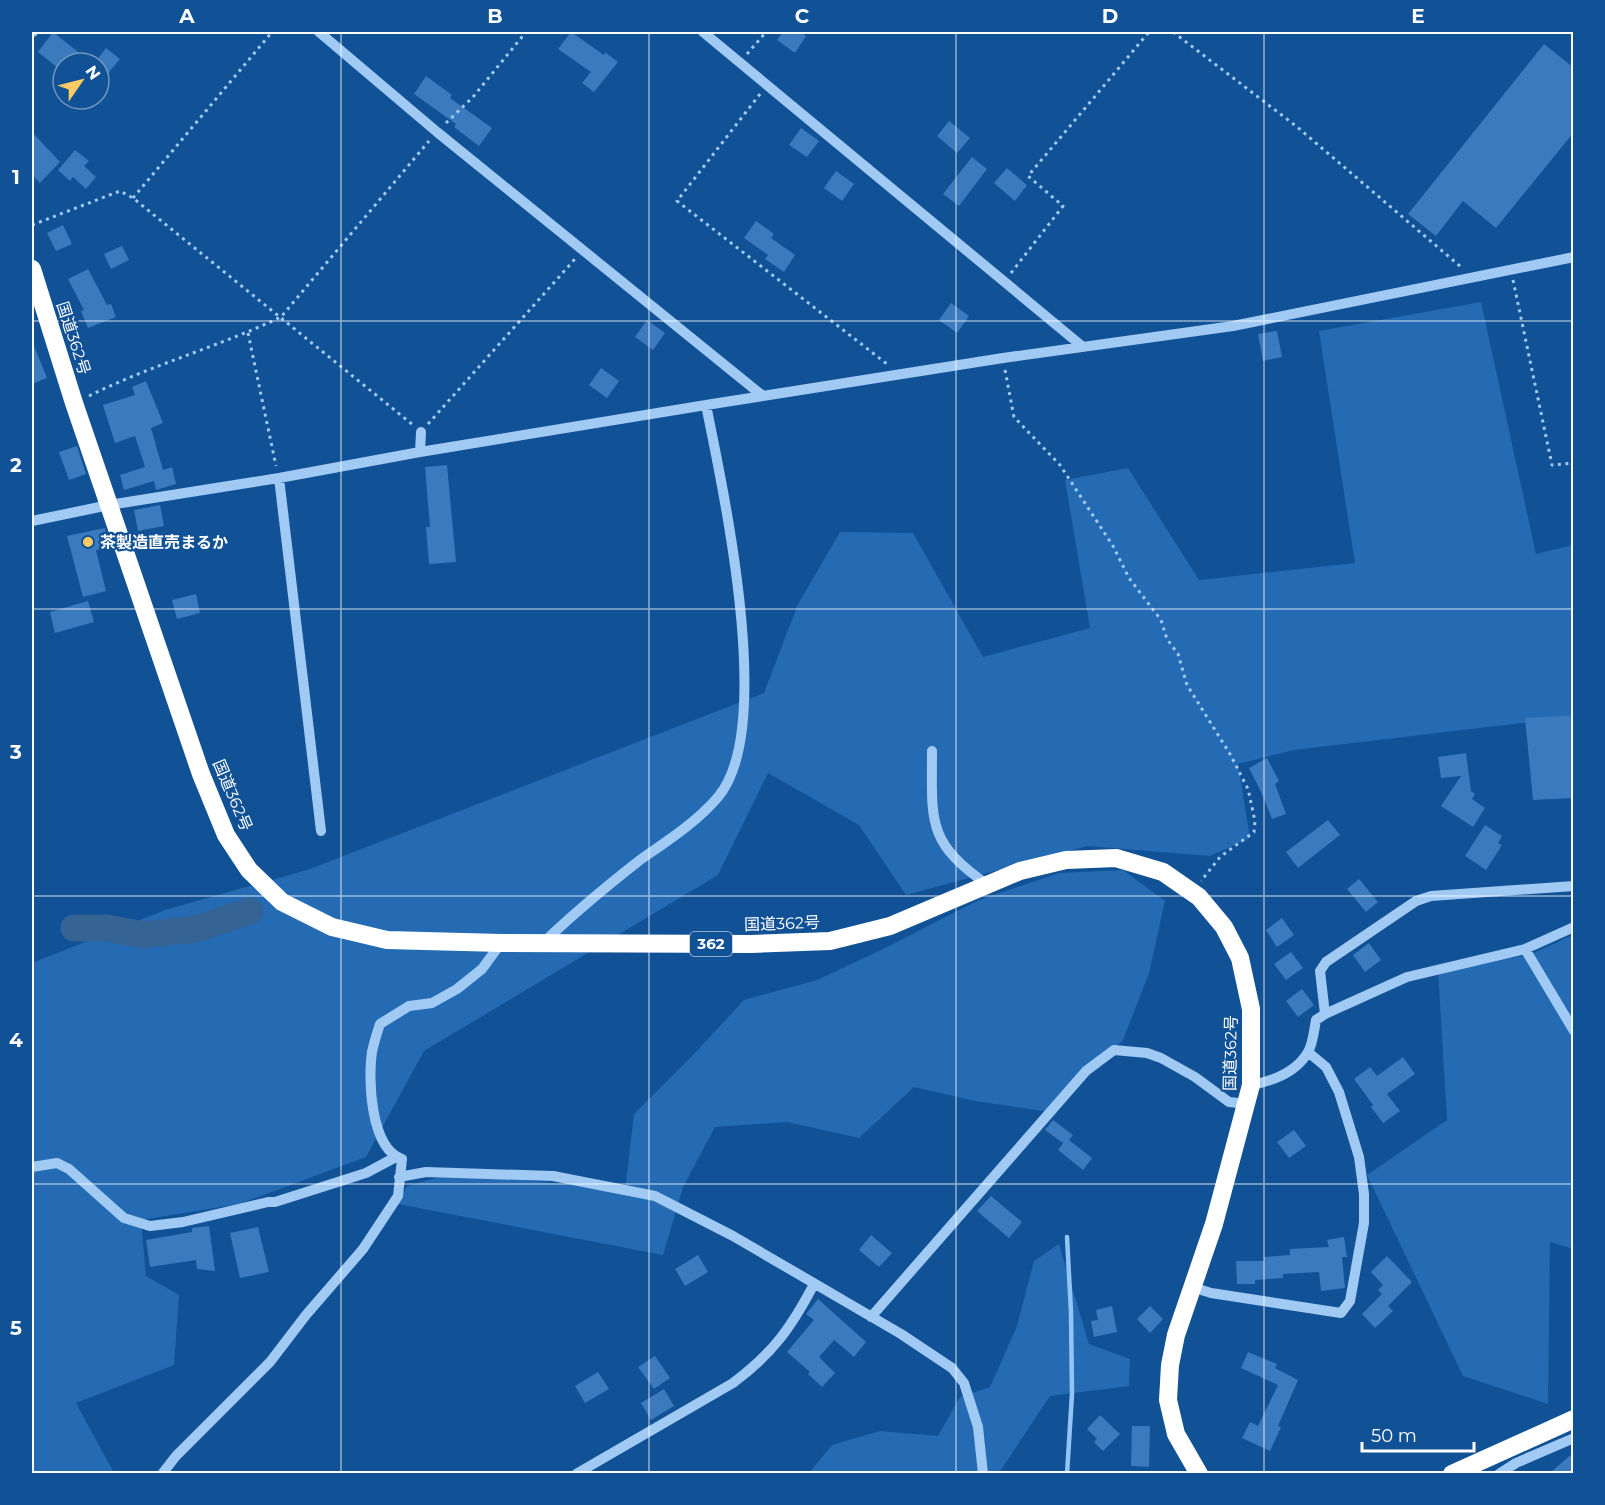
<svg xmlns="http://www.w3.org/2000/svg" width="1605" height="1505" viewBox="0 0 1605 1505" font-family="Montserrat,'Noto Sans JP',sans-serif">
  <style>
    .green { fill: #246bb4 }
    .lines { fill: none; stroke-linecap: round; stroke-linejoin: round }
    .stream { stroke: #92c5f6; stroke-width: 4.5 }
    .river { stroke: #346394; stroke-width: 27 }
    .building { fill: #3a7abd }
    .path { stroke: #a0c9f3; stroke-width: 3; stroke-dasharray: 3 4.5; stroke-linecap: butt }
    .minor { stroke: #a0c9f3; stroke-width: 10 }
    .highway { stroke: #fff; stroke-width: 18 }
    .grid { fill: none; stroke: #fff; stroke-width: 1.5; stroke-opacity: 0.55 }
    .poi-dot { fill: #ffcb62; stroke: #115195; stroke-width: 2 }
    .labels { text-anchor: middle; stroke-width: 4.5; stroke-linejoin: round; paint-order: stroke }
    .shield { fill: #115195; stroke: #b8cbdf; stroke-width: 1.5 }
    .shield-label { font-size: 15px; font-weight: bold; fill: #fff }
    .street-label { font-size: 16px; fill: #fff; stroke: #115195 }
    .poi-label { font-size: 16px; font-weight: bold; fill: #fff; stroke: #115195; text-anchor: start }
    .neatline { fill: none; stroke: #fff; stroke-width: 2 }
    .grid-label { font-size: 20px; text-anchor: middle; font-weight: bold; fill: #fff }
  </style>
  <rect width="100%" height="100%" fill="#115195"/>
  <path class="green" d="M1481,302L1536,554L1573,545V717L1294,750L1238,764L1250,838L1210,856L1087,846L906,895L859,825L768,773L718,875L424,1051L366,1157L239,1204L141,1220L146,1276L179,1295L174,1365L76,1403L114,1473L32,1474V963L165,910L307,870L764,693L798,604L840,532L913,533L983,657L1090,628L1065,480L1128,468L1199,580L1355,563L1319,331Z
    M1123,870L1165,901L1149,973L1123,1040L1050,1112L975,1101L914,1087L859,1138L787,1122L715,1127L683,1187L663,1255L398,1204L407,1186L453,1173L625,1190L634,1114L693,1055L744,1000L817,980L881,950L979,900L1059,873Z
    M1573,935V1249L1550,1242L1548,1404L1463,1376L1367,1175L1447,1120L1438,970L1529,955Z
    M1059,1244L1089,1344L1130,1359L1129,1386L1050,1396L999,1473L808,1474L832,1445L880,1431L938,1436L960,1397L990,1387L1017,1326L1034,1261Z"/>
  <g class="lines">
    <path class="stream" d="M1067,1237L1071,1312L1072,1394L1067,1474"/>
    <path class="river" d="M74,928H107L143,935L196,929L250,911"/>
  </g>
  <path class="building" d="M53,32L92,63H63V72L38,52Z
    M571,32L604,55L605,52L618,62L594,92L582,83L591,72L558,49Z
    M783,32H800L806,36L795,53L777,40Z
    M1544,44L1574,68V132L1496,228L1463,201L1436,236L1408,214Z
    M106,48L120,59L99,84V57Z
    M426,76L452,95L450,98L492,128L479,146L454,127L456,124L414,94Z
    M949,121L970,138L957,153L937,136Z
    M801,128L819,141L807,157L789,145Z
    M32,132L60,162L40,183L32,175Z
    M75,150L89,161L84,166L96,177L86,189L73,177L70,181L58,170Z
    M972,157L987,169L959,206L943,194Z
    M1007,168L1027,185L1015,201L994,183Z
    M836,171L854,184L842,201L824,188Z
    M756,221L774,234L771,238L795,255L784,272L765,259L768,255L744,238Z
    M63,225L72,244L56,251L47,233Z
    M122,246L129,260L111,269L104,254Z
    M88,269L107,305L111,304L116,317L88,328L81,311L84,310L68,279Z
    M951,303L969,316L957,333L939,320Z
    M647,320L665,333L653,350L635,337Z
    M1277,331L1282,357L1263,361L1258,334Z
    M32,341L47,378L32,384Z
    M601,368L619,381L607,398L589,385Z
    M146,381L163,423L151,428L163,470L172,467L176,484L156,490L154,481L124,490L120,475L145,467L135,436L115,443L103,405L135,395L132,387Z
    M77,446L86,474L69,480L59,452Z
    M447,465L456,562L429,564L426,527H430L425,467Z
    M160,505L164,526L138,531L134,510Z
    M105,528L109,548L96,550L106,591L83,597L67,536Z
    M196,594L200,613L177,619L172,600Z
    M88,601L94,622L55,633L50,612Z
    M1574,715V798L1533,800L1525,718Z
    M1466,753L1471,791L1475,794L1472,799L1485,808L1473,827L1441,806L1461,776L1441,778L1438,757Z
    M1267,758L1279,781L1275,784L1286,814L1272,819L1262,794L1249,768Z
    M1328,820L1340,835L1298,868L1286,852Z
    M1485,825L1502,836L1498,843L1502,845L1486,870L1465,856Z
    M1359,879L1378,902L1366,912L1347,889Z
    M1282,918L1294,935L1277,947L1266,930Z
    M1369,943L1381,960L1365,972L1353,955Z
    M1291,952L1303,968L1286,980L1274,964Z
    M1302,989L1314,1005L1298,1017L1286,1001Z
    M1403,1057L1415,1074L1387,1094L1400,1111L1383,1123L1371,1107L1373,1105L1354,1079L1370,1067L1377,1076Z
    M1053,1120L1073,1135L1069,1140L1092,1158L1083,1170L1058,1150L1063,1143L1045,1130Z
    M1294,1130L1306,1146L1289,1158L1277,1142Z
    M991,1196L1022,1222L1009,1238L977,1211Z
    M209,1226L215,1271L197,1269L196,1260L150,1267L146,1240L192,1232V1228Z
    M258,1227L269,1272L240,1278L230,1233Z
    M871,1235L892,1253L879,1267L859,1250Z
    M1344,1237L1347,1257H1342L1345,1288L1321,1291L1319,1272L1283,1274V1278L1255,1280V1284H1237L1236,1261H1264V1257L1290,1255V1249L1329,1247L1327,1240Z
    M698,1255L708,1272L685,1286L675,1269Z
    M1387,1256L1412,1282L1388,1306L1393,1311L1375,1328L1362,1314L1382,1294L1378,1290L1383,1285L1371,1272Z
    M818,1299L866,1342L854,1357L834,1340L819,1357L835,1373L822,1387L808,1374L810,1372L787,1352L814,1320L806,1314Z
    M1112,1306L1117,1332L1094,1337L1091,1321L1098,1320L1096,1310Z
    M1150,1306L1163,1319L1150,1333L1137,1319Z
    M1248,1352L1277,1364L1275,1368L1298,1380L1278,1426L1281,1427L1270,1451L1242,1438L1250,1422L1258,1426L1278,1385L1241,1368Z
    M655,1356L670,1378L654,1389L638,1367Z
    M598,1372L609,1389L585,1403L575,1386Z
    M664,1389L674,1406L651,1420L641,1403Z
    M1100,1415L1120,1434L1103,1451L1094,1442L1097,1439L1087,1429Z
    M1132,1426H1150L1149,1467L1131,1466Z
    M1574,1452V1473H1550Z"/>
  <g class="lines">
    <path class="path" d="M1173,32L1296,126L1461,267
      M747,54L766,32
      M760,94L677,201L887,364
      M446,123L473,97L526,32
      M133,198L272,32
      M32,225L120,191L133,198L413,425
      M1011,273L1063,206L1028,176L1149,32
      M1513,280L1552,465L1574,463
      M248,333L276,466
      M1005,370L1014,417L1060,465L1113,546L1129,578L1161,620L1167,639L1178,654L1187,685L1230,754L1248,789L1255,821L1254,832L1220,857L1201,881
      M89,396C151,365 218,347 281,317L429,141
      M428,424L575,259"/>
    <path class="minor" d="M32,32H33
      M319,32L437,132L763,396
      M703,32L1083,347
      M420,452L421,432
      M279,478L321,831
      M32,521L109,505L279,478L420,452L706,405L1003,358L1233,326L1574,257
      M932,751C932,821 926,842 988,885
      M543,943C572,915 608,885 640,860C667,841 697,822 718,797C776,729 723,490 706,405
      M1525,949L1574,1031
      M1325,1014L1320,971L1326,962L1416,901L1431,896L1574,886
      M1251,1085C1273,1081 1296,1073 1308,1052C1313,1044 1314,1030 1316,1020L1325,1014L1407,977L1525,949L1574,927
      M32,1167L57,1163L69,1169L124,1218L150,1226L183,1222L268,1202H275L366,1173L396,1157
      M399,1177L426,1172L553,1176L655,1196L733,1236L901,1334L952,1368L964,1383L978,1427L983,1474
      M1192,1287L1211,1293L1341,1313L1350,1301L1364,1223V1194L1359,1157L1339,1092L1326,1067L1308,1052
      M871,1317L1086,1071L1114,1050L1147,1053L1161,1058L1195,1077L1229,1102L1248,1104
      M162,1474L176,1456L270,1362L306,1315L363,1249L398,1196L402,1159C370,1148 368,1079 372,1052C374,1042 377,1033 380,1024L409,1006L432,1003L457,989L482,969L501,943
      M576,1474L733,1383C773,1353 791,1328 814,1284
      M1499,1474L1516,1463L1574,1438"/>
    <path class="highway" d="M32,269L74,403L201,774L226,835L249,870L282,902L332,927L387,940L501,943L751,944L830,941L890,926L1020,871L1066,860L1116,858L1163,872L1199,897L1224,927L1240,958L1251,1009V1085L1214,1224L1176,1335L1170,1365L1168,1400L1176,1434L1199,1474
      M1452,1474L1574,1419"/>
  </g>
  <path class="grid" d="M341,32V1474M649,32V1474M956,32V1474M1264,32V1474M32,321H1574M32,609H1574M32,896H1574M32,1184H1574"/>
  <circle class="poi-dot" cx="88" cy="542" r="6"/>
  <g class="labels">
    <rect class="shield" x="690" y="932" width="42" height="24" rx="4.5"/>
    <g class="shield-label">
      <text x="711" y="949">362</text>
    </g>
    <g class="street-label">
      <text transform="translate(74 338) rotate(72)" y="6">国道362号</text>
      <text transform="translate(233 795) rotate(67)" y="6">国道362号</text>
      <text transform="translate(782 923) rotate(-2)" y="6">国道362号</text>
      <text transform="translate(1230 1053) rotate(-89)" y="6">国道362号</text>
    </g>
    <g class="poi-label">
      <text x="100" y="548">茶製造直売まるか</text>
    </g>
  </g>
  <rect width="1605" height="1505" fill="none" stroke="#115195" stroke-width="66"/>
  <g transform="translate(81 81) rotate(55)"><circle r="28" fill="#115195" stroke="#7097bf" stroke-width="1.5"/>
  <path d="M0-4.5L10 22L0 15L-10 22Z" fill="#ffcb62"/>
  <text y="-9" font-size="16" font-weight="bold" text-anchor="middle" fill="#ffffff">N</text>
  </g>
  <path d="M1362 1442v9h112v-9" fill="none" stroke="#ffffff" stroke-width="3"/>
  <text x="1371" y="1442" font-size="18" fill="#ffffff" stroke="#115195" stroke-width="4.5" paint-order="stroke">50 m</text>
  <rect x="33" y="33" width="1539" height="1439" class="neatline"/>
  <g class="grid-label">
    <text x="187" y="23">A</text>
    <text x="495" y="23">B</text>
    <text x="802" y="23">C</text>
    <text x="1110" y="23">D</text>
    <text x="1418" y="23">E</text>
    <text x="16" y="184">1</text>
    <text x="16" y="472">2</text>
    <text x="16" y="759">3</text>
    <text x="16" y="1047">4</text>
    <text x="16" y="1335">5</text>
  </g>
</svg>
